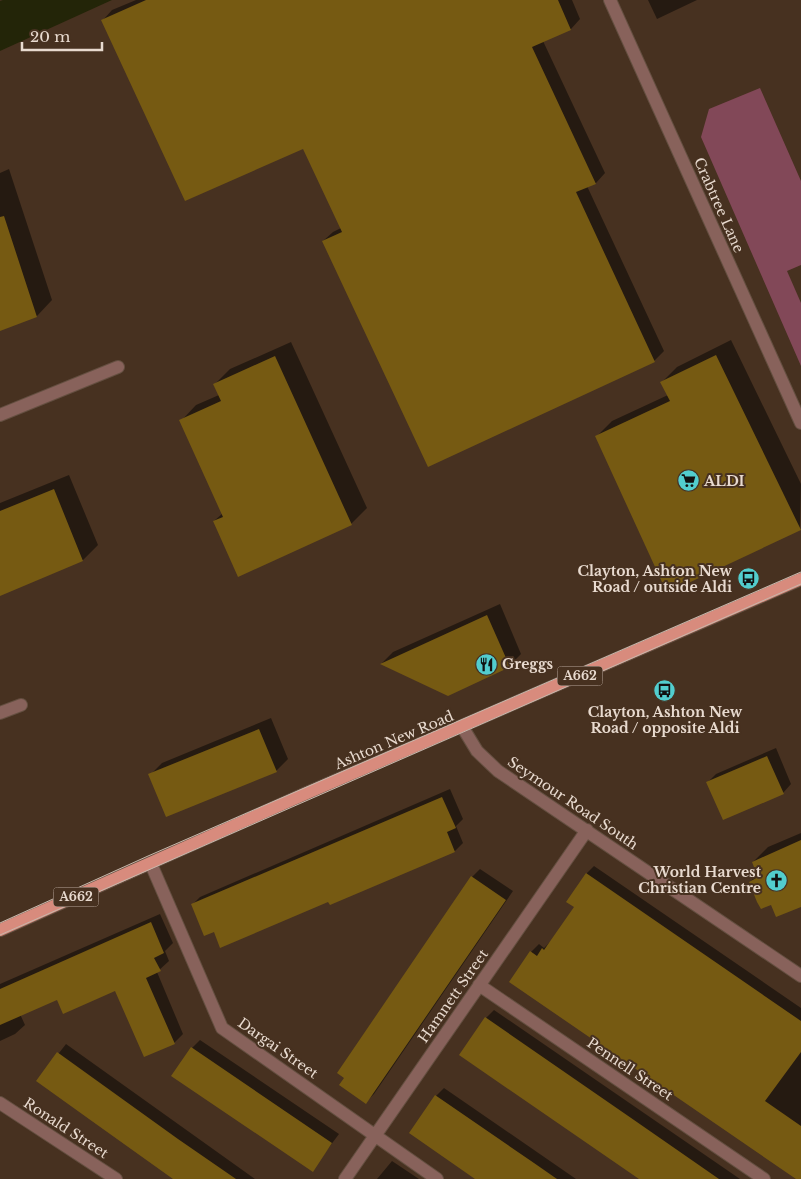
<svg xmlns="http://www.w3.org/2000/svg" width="801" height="1179" viewBox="0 0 801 1179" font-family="'Libre Baskerville',serif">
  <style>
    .green { fill: #824858 }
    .water { fill: #232508 }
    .shadow { fill: #0007 }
    .building { fill: #765a12 }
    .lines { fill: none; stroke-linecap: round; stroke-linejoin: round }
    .street-casing { stroke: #644f40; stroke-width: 14 }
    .primary-casing { stroke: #644f40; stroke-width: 14 }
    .street { stroke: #88625b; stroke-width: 12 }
    .primary { stroke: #d88b7d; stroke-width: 12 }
    .tram { stroke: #c7b7ab; stroke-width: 1 }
    .labels { text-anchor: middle; stroke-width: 4; stroke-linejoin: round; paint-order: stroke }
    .shield { fill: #473120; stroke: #b8a79a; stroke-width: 1 }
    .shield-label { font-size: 12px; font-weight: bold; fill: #e8dacf }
    .street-label { font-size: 14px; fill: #e8dacf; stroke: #473120 }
    .poi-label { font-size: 14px; font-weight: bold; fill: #e8dacf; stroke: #473120; text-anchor: start }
  </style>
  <rect width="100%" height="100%" fill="#473120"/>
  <path class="green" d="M760,88L801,181V265L787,271L801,303V366L701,137L709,109Z"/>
  <path class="water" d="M3,0H112L0,51V1Z"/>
  <path class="shadow" d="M136,0H572L580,19L571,29L543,41L605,173L596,183L587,186L664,351L654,361L428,465L323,241L333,232L341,228L303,147L103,20L112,10Z
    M648,0H697L657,19Z
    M9,169L52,300L37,316L0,329V173Z
    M731,340L801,484L800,529L597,436L612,421L668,395L662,382L677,367Z
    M291,342L367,508L351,524L214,521L223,513L181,421L196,405L219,395L214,385L230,369Z
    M69,475L98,545L83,560L0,594V503Z
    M500,604L521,654L509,666L382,663L393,652Z
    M271,718L288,759L276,771L150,775L162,763Z
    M776,748L791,784L783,793L708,782L716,774Z
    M450,789L463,819L456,826L463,843L455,851L330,904L329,900L214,931L192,905L200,897Z
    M801,833V905L771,903L750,882L758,874L753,862L768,847Z
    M594,866L801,1008V1176L531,952L539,944L544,948L551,941L576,907L586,874Z
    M480,869L513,891L374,1094L366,1102L345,1077L338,1073L472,877Z
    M160,914L173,943L165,951L169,961L157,972L183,1034L174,1043L116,990L58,998L20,1014L25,1025L15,1034L0,1041V984Z
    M494,1010L740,1179H642L486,1018Z
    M200,1040L339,1134L312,1170L192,1048Z
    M66,1044L255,1179H177L38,1080Z
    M444,1088L576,1179H478L436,1096Z
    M392,1161L419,1179H377Z"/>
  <path class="building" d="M146,0H558L571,30L532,47L596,184L576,192L655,362L428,467L322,241L342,232L303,149L185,201L101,20Z
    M4,216L37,317L0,331V217Z
    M716,355L801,530L667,593L595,436L670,401L660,382Z
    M275,356L352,525L238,577L213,521L223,517L179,420L221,401L213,384Z
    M54,489L83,561L0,596V511Z
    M487,615L510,667L448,696L380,664Z
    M259,729L277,772L166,817L148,774Z
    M767,756L784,794L723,820L706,782Z
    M442,797L456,828L447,832L455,852L330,905L328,902L220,948L214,932L204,936L191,904Z
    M801,840V907L776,917L771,905L761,909L757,902L749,882L758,877L752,862Z
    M586,873L801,1021V1052L765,1101L801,1126V1179H796L509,982L530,951L537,956L542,948L544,950L574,907L566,902Z
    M471,876L506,900L366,1104L339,1085L344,1078L337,1073Z
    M151,922L164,953L154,958L161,971L146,978L175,1044L144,1057L115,991L63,1014L57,1000L0,1025V989Z
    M485,1017L634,1120L719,1179H639L459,1055Z
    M191,1047L332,1143L313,1172L171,1076Z
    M57,1052L178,1139L236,1179H173L89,1119L36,1081Z
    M435,1095L534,1163L557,1179H475L409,1133Z"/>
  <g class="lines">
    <defs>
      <path id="street" d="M610,0L801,423
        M0,415L118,367
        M0,713L21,705
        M463,728L477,751L498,771L801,976
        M151,864L222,1028L437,1179
        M479,985L764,1179
        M0,1103L116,1179
        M345,1179L587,830"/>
      <path id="primary" d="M0,930L307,793L801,579"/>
    </defs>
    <use href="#street" class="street-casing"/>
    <use href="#primary" class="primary-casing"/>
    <use href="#street" class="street"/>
    <use href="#primary" class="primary"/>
    <path class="tram" d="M0,923L148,856L801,572
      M0,935L801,584"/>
  </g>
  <defs>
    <symbol id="supermarket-disc" viewBox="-11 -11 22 22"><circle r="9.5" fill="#52cdce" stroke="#473120"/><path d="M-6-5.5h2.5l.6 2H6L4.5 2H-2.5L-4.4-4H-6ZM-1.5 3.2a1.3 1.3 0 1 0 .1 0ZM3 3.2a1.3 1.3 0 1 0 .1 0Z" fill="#111"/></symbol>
    <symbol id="bus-disc" viewBox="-11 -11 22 22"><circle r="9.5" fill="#52cdce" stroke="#473120"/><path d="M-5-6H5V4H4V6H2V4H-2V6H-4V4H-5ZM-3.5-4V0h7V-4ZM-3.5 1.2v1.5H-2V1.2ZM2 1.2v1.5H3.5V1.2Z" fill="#111"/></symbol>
    <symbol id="restaurant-disc" viewBox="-11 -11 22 22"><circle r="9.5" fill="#52cdce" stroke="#473120"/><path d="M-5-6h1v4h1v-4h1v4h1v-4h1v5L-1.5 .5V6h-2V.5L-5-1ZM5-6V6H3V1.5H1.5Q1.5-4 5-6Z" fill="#111"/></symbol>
    <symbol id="church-disc" viewBox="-11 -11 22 22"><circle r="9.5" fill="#52cdce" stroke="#473120"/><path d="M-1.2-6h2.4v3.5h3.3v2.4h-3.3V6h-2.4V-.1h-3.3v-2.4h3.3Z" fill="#111"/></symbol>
  </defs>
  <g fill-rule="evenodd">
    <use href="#supermarket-disc" x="676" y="468" width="25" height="25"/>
    <use href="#bus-disc" x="736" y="566" width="25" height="25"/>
    <use href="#restaurant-disc" x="474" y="652" width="25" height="25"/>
    <use href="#bus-disc" x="652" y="678" width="25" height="25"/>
    <use href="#church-disc" x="764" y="868" width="25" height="25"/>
  </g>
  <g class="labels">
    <g class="shield">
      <rect x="557.5" y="666.5" width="45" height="19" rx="4"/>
      <rect x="53.5" y="887.5" width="45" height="19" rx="4"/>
    </g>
    <g class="shield-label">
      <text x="580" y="680">A662</text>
      <text x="76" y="901">A662</text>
    </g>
    <g class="street-label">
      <text transform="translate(719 205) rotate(66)" y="5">Crabtree Lane</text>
      <text transform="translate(394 740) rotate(-23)" y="5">Ashton New Road</text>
      <text transform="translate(573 803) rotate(34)" y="5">Seymour Road South</text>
      <text transform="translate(453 996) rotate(-55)" y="5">Hamnett Street</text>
      <text transform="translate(278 1048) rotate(35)" y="5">Dargai Street</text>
      <text transform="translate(630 1069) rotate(34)" y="5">Pennell Street</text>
      <text transform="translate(66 1128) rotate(33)" y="5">Ronald Street</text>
    </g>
    <g class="poi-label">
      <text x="704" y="486">ALDI</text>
      <text x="732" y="576" text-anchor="end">Clayton, Ashton New<tspan x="732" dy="16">Road / outside Aldi</tspan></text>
      <text x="502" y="669">Greggs</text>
      <text x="665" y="717" text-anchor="middle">Clayton, Ashton New<tspan x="665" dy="16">Road / opposite Aldi</tspan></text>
      <text x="761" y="877" text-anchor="end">World Harvest<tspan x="761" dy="16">Christian Centre</tspan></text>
    </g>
  </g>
  <path d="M22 42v8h80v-8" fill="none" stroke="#e8dacf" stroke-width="2.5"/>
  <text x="30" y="42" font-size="15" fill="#e8dacf" stroke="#473120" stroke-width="4" paint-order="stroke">20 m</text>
</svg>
